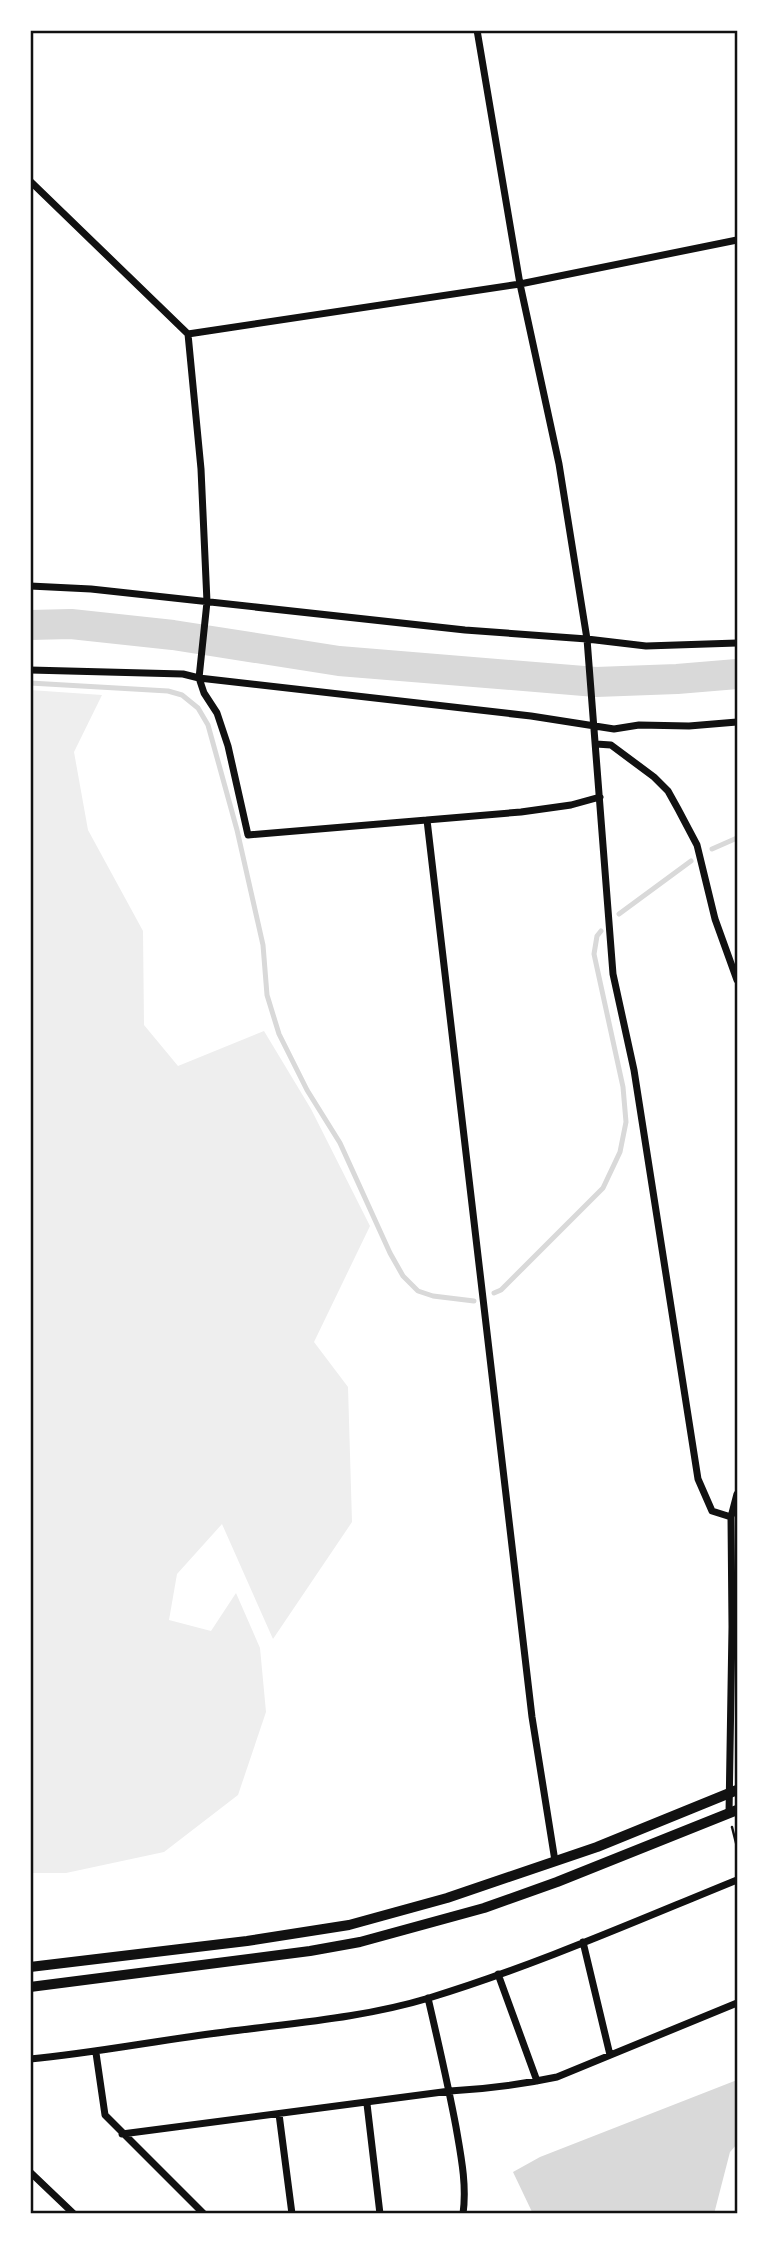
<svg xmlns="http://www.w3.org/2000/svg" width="767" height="2244" viewBox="0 0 767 2244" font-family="'Open Sans',sans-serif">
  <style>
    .green { fill: #eee }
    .water { fill: #d9d9d9 }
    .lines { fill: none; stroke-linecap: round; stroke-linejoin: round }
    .stream { stroke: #d9d9d9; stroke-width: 5 }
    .river { stroke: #d9d9d9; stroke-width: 30 }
    .path { stroke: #111; stroke-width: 2.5 }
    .minor { stroke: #111; stroke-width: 7 }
    .secondary { stroke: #111; stroke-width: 10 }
    .neatline { fill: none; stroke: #111; stroke-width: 2.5 }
  </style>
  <rect width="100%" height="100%" fill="#fff"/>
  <path class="green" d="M30,690L102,695L74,752L88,830L143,931L144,1025L178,1066L264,1031L311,1109L370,1226L314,1342L348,1387L352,1522L273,1639L222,1524L177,1574L169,1620L211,1631L236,1593L260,1648L266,1712L238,1795L164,1852L66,1873H30Z"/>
  <path class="water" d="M737,2080V2144L730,2152L714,2214H533L513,2172L540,2157Z"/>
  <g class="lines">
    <path class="stream" d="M30,683L168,691L182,695L198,708L208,725L237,830L263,945L267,995L279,1034L307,1090L340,1143L390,1253L403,1276L418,1291L433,1296L474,1301
      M712,849L737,838
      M619,914L691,861
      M494,1293L501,1290L603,1188L620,1152L626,1122L623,1087L594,954L597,936L601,931"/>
    <path class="river" d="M30,625L71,624L173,635L339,661L596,682L677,679L737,674"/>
    <path class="path" d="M732,1827L737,1847"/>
    <path class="minor" d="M477,30L520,284L559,464L587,639L613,974L634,1070L698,1479L712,1511L731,1517
      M30,181L188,334L201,469L207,602L199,678L204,693L217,713L228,746L248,835L521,812L571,805L600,797
      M188,334L520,284L737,240
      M30,586L91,589L465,630L587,639L646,646L737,643
      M30,670L183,674L199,678L531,716L614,729L639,725L689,726L737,722
      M596,744L611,745L654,777L668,791L678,809L697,845L715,919L737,980
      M427,820L532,1717L555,1861
      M729,1814L732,1627L731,1517L737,1494
      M583,1942L610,2055
      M498,1974L537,2081
      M428,1998C438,2041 448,2084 456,2127C461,2156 467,2185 463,2214
      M96,2053L105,2115L204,2214
      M30,2059C95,2053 159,2040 225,2032C293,2023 363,2018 429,1998C534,1966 636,1921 737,1880
      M367,2104L380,2214
      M279,2114L292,2214
      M122,2134L450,2091C489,2089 519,2085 557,2077L737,2003
      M30,2172L74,2214"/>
    <path class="secondary" d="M30,1967L247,1941L349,1925L447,1898L597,1847L737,1790
      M30,1987L310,1951L360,1942L484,1908L557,1882L737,1810"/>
  </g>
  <rect width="767" height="2244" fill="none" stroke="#ffffff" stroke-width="63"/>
  <rect x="32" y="32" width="704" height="2180" class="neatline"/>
</svg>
